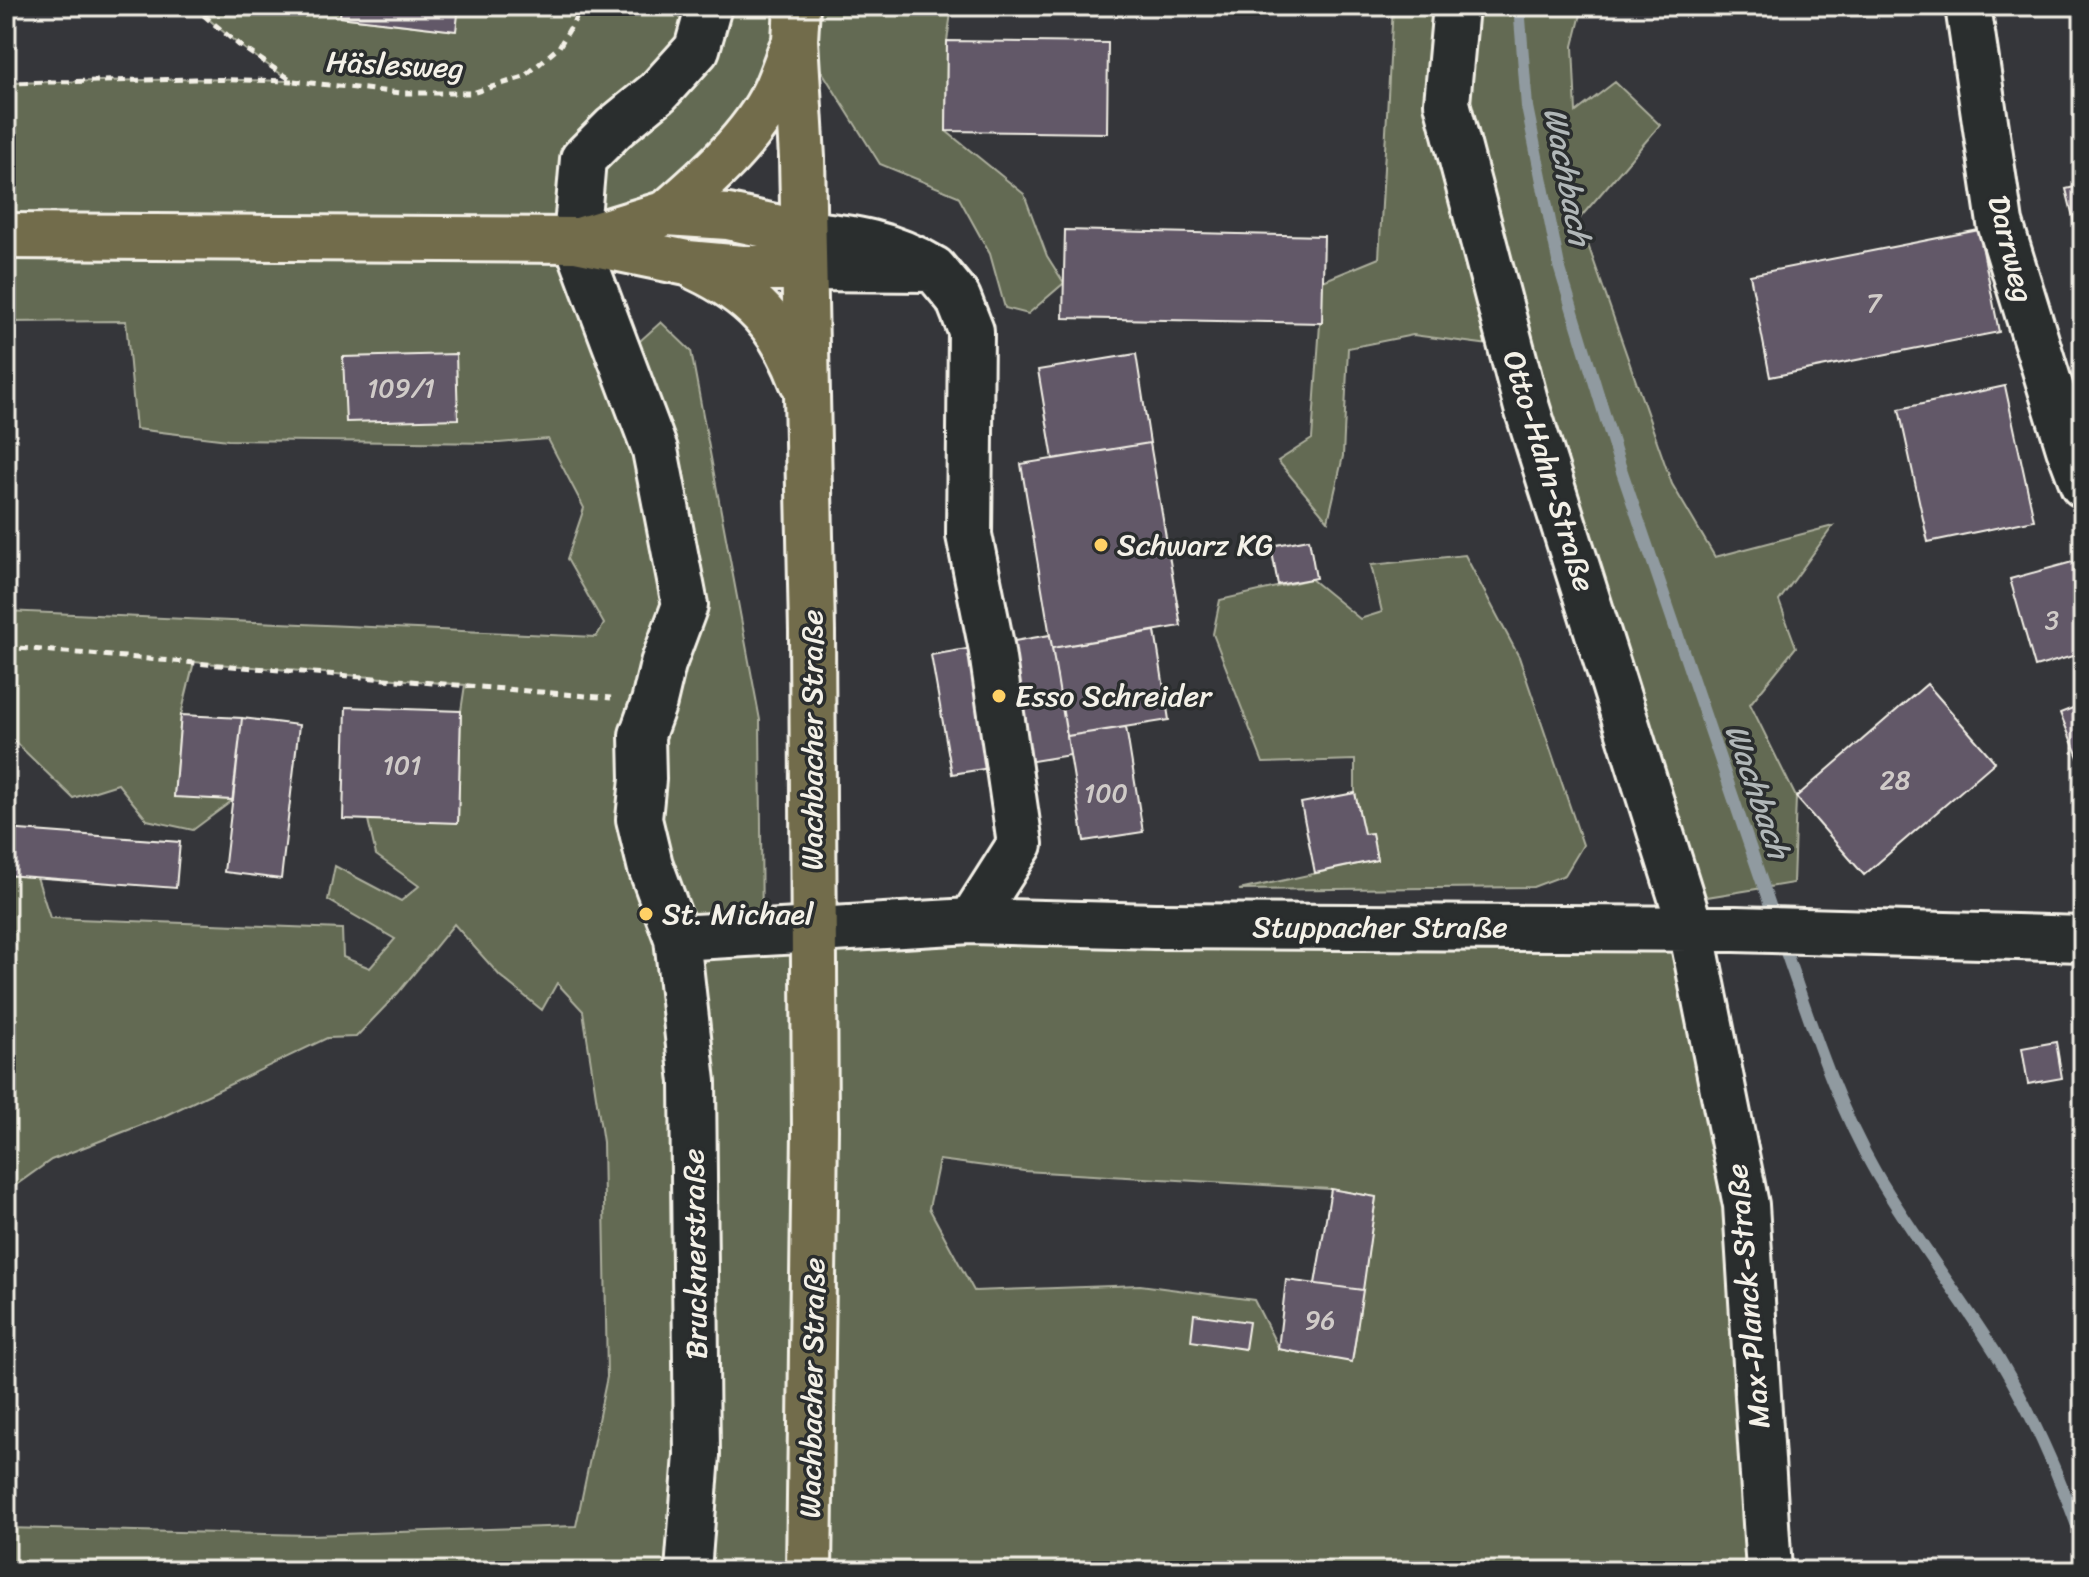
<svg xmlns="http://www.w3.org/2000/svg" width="2089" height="1577" viewBox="0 0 2089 1577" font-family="Sriracha,sans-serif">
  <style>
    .green { fill: #636b52; stroke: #acae9d; stroke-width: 2; fill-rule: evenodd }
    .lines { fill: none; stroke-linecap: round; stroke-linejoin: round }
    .stream { stroke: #909aa0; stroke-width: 12 }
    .building { fill: #625868; stroke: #f4f1e8; stroke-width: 2 }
    .minor-casing { stroke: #f4f1e8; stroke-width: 50 }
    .major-casing { stroke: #f4f1e8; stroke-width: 50 }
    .path { stroke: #f4f1e8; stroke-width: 5; stroke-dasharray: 8 6; stroke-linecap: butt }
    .minor { stroke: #2a2d2e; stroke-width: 44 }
    .major { stroke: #726c4b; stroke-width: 44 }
    .poi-dot { fill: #ffd166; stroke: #2a2d2e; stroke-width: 3 }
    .labels { text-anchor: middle; stroke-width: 7; stroke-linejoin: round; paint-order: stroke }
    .number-label { font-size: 26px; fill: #d0cbc8 }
    .street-label { font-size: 30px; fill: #f4f1e8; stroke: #2a2d2e }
    .poi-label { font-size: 30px; fill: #f4f1e8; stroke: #2a2d2e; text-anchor: start }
    .water-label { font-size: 32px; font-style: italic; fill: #b1b7b8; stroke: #2a2d2e }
  </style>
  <rect width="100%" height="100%" fill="#35363a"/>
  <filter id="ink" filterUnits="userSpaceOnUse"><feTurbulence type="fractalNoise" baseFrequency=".0125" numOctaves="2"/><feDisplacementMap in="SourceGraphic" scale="16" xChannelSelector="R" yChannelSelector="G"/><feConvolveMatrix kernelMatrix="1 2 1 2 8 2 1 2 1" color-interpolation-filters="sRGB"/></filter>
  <g filter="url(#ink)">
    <path class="green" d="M193,6H341L340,17L455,31L459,6H952L947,41L946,131L1024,194L1047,256L1064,283L1028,314L1005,308L990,254L958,196L880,164L806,46L707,178L576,241L621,358L661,322L691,351L760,720L762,933L1691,929L1769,1571H6V1528L310,1535L576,1526L607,1377L603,1142L583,1011L557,983L542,1010L500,976L454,924L398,993L356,1037L327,1038L162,1117L51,1160L6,1192V875L37,877L50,918L342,929L343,957L370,968L395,939L328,900L335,866L401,901L419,886L376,855L368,820L458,822L461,711L465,685L194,662L181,715L174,796L233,800L193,830L147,820L118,784L73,798L6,733V611L596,637L604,624L567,559L584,508L548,439L499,443L228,440L136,429L126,321L6,322V83L195,79L291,81L239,45ZM939,1160L1024,1171L1331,1189L1376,1197L1352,1361L1279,1349L1254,1300L1140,1285L974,1291L929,1208Z
      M1393,6H1583L1573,46L1576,112L1615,82L1660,125L1579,219L1672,484L1715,557L1833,526L1779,601L1796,647L1750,704L1796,797L1793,883L1682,901L1512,348L1413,335L1348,348L1343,456L1328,521L1278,461L1312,439L1323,281L1379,258Z
      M1465,555L1519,657L1583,845L1565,875L1533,887L1239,890L1377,860L1372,833L1364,834L1355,793V760L1263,763L1213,634L1220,600L1311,579L1360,619L1382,612L1371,565Z"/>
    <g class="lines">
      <path class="stream" d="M1519,6L1527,107L1559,266L1620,466L1775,920
        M1781,938C1809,1017 1834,1100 1876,1173C1914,1238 1961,1297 2000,1360C2034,1417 2061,1480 2083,1542"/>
    </g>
    <path class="building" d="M341,6H459L456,31L340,17Z
      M2013,6H2083V7L2013,11Z
      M947,41L1108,43L1107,133L946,131Z
      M2083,185V257L2066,189Z
      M1065,230L1324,236L1322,323L1063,318Z
      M1979,230L1999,332L1770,377L1750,275Z
      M456,354L458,419L346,422L343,357Z
      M1136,354L1150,443L1053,459L1038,370Z
      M2005,386L2034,520L1928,542L1899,409Z
      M1150,443L1181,626L1052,648L1021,464Z
      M1309,539L1316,578L1278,585L1271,546Z
      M2076,561L2083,587V653L2035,667L2010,579Z
      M1155,631L1169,720L1067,736L1052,648Z
      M1050,635L1070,755L952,774L931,655Z
      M1927,684L1995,762L1864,875L1796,797Z
      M2083,704V769L2060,713Z
      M346,707L461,711L458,823L343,819Z
      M181,715L242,718L233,800L174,797Z
      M242,718L299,725L281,879L224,872Z
      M1126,727L1143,832L1084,841L1067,736Z
      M1355,793L1364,834L1372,833L1377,860L1315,873L1301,803Z
      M6,829L180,842L176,888L6,875Z
      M2056,1042L2062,1078L2028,1084L2022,1048Z
      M1331,1189L1376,1197L1363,1290L1315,1284Z
      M1286,1280L1363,1290L1352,1362L1278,1349Z
      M1194,1314L1249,1322L1245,1349L1191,1341Z"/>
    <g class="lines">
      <defs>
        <path id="minor" d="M1456,6L1447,103L1527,408L1691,929L1746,1205L1769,1571
          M1968,6L2000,223L2069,448L2083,485
          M803,233C853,238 891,243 934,269L803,268
          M934,269L958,298L971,331L969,535L991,645L1020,844L971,921
          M677,938L971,921L1155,926L1735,929L2083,939
          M688,1571L697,1455L693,1082L677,938L650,865L639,819L643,779L642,735L654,702L663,664L685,605L655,450L576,240L583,159L614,128L658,92L697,49L709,6"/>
        <path id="major" d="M797,6L795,40L802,158L812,631L815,1130L809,1571
          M667,213C705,180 753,138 775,91C781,78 786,63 791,50
          M6,236L576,240L687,263L742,268H803
          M582,239L667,213L728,217L803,233
          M697,268C752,294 781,325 802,381"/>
      </defs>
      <use href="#minor" class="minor-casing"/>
      <use href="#major" class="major-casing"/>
      <path class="path" d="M193,6L239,45L293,81L401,93H472L524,77L559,47L583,6
        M6,83L195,79L292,81
        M6,647L611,698"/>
      <use href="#minor" class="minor"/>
      <use href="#major" class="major"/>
    </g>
  </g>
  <g class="poi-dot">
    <circle cx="1101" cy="545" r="8"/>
    <circle cx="999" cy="696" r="8"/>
    <circle cx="646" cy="914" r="8"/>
  </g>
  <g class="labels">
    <g class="number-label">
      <text x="1874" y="312">7</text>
      <text x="401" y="397">109/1</text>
      <text x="2052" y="629">3</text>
      <text x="402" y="774">101</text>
      <text x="1895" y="789">28</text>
      <text x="1106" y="802">100</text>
      <text x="1320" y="1329">96</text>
    </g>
    <g class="street-label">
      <text transform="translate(395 65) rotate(3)" y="10">Häslesweg</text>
      <text transform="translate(2011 249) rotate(76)" y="10">Darrweg</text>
      <text transform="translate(1549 471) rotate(73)" y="10">Otto-Hahn-Straße</text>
      <text transform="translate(812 740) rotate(-90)" y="10">Wachbacher Straße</text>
      <text x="1380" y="937">Stuppacher Straße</text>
      <text transform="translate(695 1254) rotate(-91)" y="10">Brucknerstraße</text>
      <text transform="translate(1748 1296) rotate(-95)" y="10">Max-Planck-Straße</text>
      <text transform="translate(812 1388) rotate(-89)" y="10">Wachbacher Straße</text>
    </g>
    <g class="poi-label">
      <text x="1117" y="555">Schwarz KG</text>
      <text x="1015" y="706">Esso Schreider</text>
      <text x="662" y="924">St. Michael</text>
    </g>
    <g class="water-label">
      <text transform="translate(1568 176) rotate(79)" y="11">Wachbach</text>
      <text transform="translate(1758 791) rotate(71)" y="11">Wachbach</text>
    </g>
  </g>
  <rect width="2089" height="1577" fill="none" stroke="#2a2d2e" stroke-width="32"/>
  <rect x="16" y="16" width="2057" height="1545" fill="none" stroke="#f4f1e8" stroke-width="3" filter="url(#ink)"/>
</svg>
